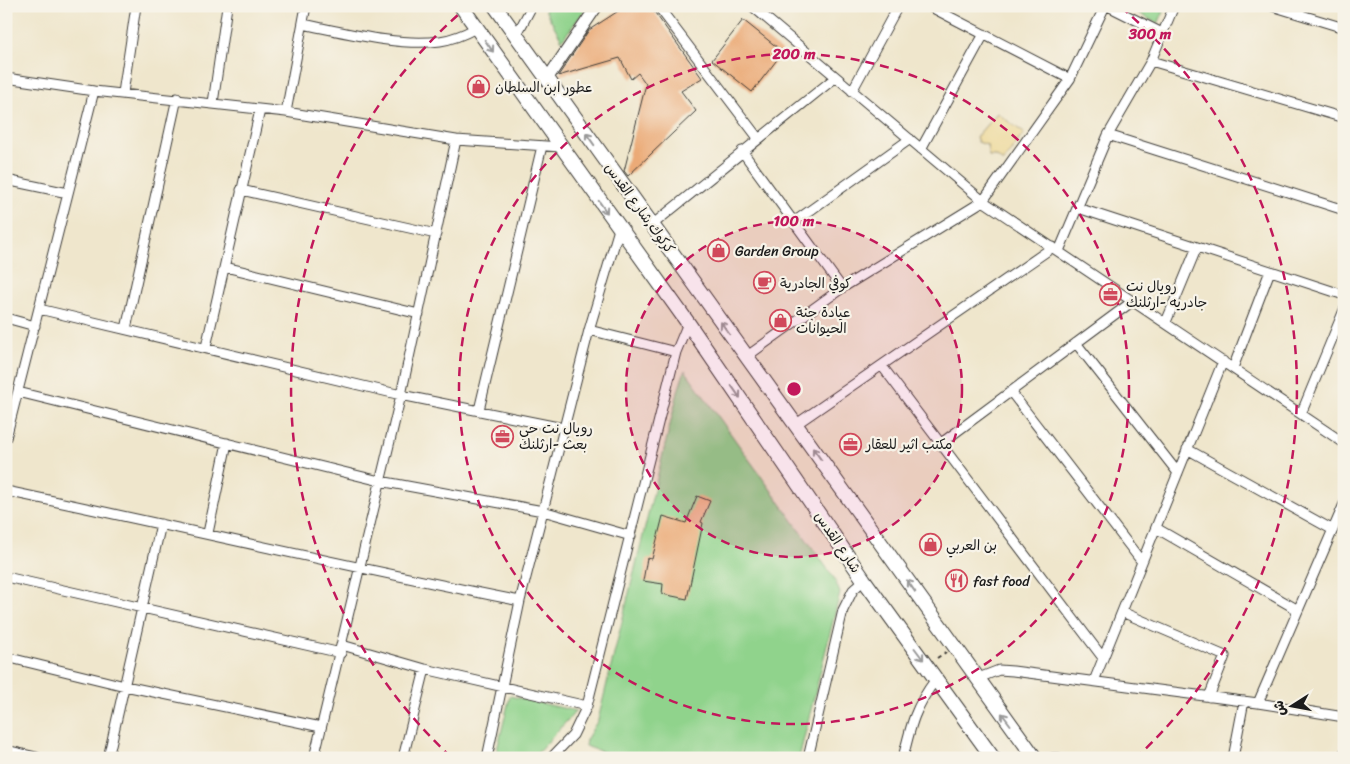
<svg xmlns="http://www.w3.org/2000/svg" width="1350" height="764" viewBox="0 0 1350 764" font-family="Sriracha,'Playpen Sans Arabic',sans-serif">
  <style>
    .green { fill: #90d38c; stroke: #567854 }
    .sand { fill: #eeda9e; stroke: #857b5d }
    .building { fill: #ebaa77 }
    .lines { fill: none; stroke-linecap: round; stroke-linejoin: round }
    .minor-casing { stroke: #3c3a36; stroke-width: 11 }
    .tertiary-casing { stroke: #3c3a36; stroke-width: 13 }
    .primary-casing { stroke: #3c3a36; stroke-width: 16 }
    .path { stroke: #3c3a36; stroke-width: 2; stroke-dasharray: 4 4; stroke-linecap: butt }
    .minor { stroke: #fff; stroke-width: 9 }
    .tertiary { stroke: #fff; stroke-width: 11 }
    .primary { stroke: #fff; stroke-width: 14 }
    .oneway { stroke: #999 }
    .ring { fill: none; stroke: #c2185b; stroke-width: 2.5; stroke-dasharray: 9 6 }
    .labels { text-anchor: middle; stroke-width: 4.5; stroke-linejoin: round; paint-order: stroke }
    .poi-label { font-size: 14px; fill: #1c1c1c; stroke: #f7f3e8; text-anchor: start }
    .street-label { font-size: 14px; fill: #1c1c1c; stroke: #f7f3e8 }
    .centre { fill: #c2185b; stroke: #f7f3e8; stroke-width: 2.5 }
    .ring-label { font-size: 15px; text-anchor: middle; font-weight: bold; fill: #c2185b; stroke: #f7f3e8; stroke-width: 4.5; stroke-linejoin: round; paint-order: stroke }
  </style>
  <rect width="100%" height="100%" fill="#f7f3e8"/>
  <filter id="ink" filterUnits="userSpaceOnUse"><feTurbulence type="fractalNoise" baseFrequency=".02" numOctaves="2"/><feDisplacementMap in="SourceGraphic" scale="10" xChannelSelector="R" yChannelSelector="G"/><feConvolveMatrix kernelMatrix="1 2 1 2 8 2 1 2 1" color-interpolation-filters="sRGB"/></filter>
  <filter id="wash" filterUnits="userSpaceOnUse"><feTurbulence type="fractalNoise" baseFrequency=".0096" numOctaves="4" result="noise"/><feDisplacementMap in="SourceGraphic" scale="20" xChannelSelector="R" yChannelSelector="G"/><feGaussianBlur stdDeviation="1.12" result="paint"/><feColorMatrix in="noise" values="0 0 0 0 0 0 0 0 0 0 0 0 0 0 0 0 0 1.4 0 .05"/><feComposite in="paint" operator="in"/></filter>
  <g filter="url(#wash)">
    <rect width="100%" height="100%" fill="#efe6cc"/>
    <path class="green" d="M547,6H588L562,40L545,10Z
      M1126,6H1166L1158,24Z
      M685,370L834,578L840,593L799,758H608L609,754L585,746L586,740L598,720L679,388Z
      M510,696L576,711L533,758H495Z"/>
    <path class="sand" d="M997,113L1024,133L1003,162L996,156H989L987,145L978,142L976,137Z"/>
    <g id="blocks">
      <path class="building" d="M626,6H650L702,78L681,91L696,111L628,176L624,171L646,84L638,73L631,79L620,58L558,76L589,30Z
        M743,20L783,52L752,92L712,60Z
        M697,496L710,501L701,522L703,523L687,599L662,594L663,584L643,581L647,558L652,559L663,516L686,523Z"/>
    </g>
  </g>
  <g filter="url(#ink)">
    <use href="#blocks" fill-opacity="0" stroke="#3c3a36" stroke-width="1"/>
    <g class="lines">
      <defs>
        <path id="minor" d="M658,6L758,138
          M752,6L983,201L1344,443
          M929,6L1070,79
          M1108,6L1162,33
          M1272,6L1344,28
          M303,24C343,32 400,47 440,41C454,39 465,34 476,28
          M516,36L532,6
          M1151,61L1344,118
          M6,78L94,91L286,112L456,140L561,147
          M852,91L898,6
          M123,93L136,6
          M213,103L227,6
          M286,112L306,6
          M1108,135L1344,210
          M921,149L984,34
          M742,151L842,288
          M6,180L68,193
          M241,190L436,234
          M1078,208L1344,295
          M794,222L910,139
          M652,225L836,77
          M1059,251L1108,135L1151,61L1174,6
          M225,267L419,314
          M39,309L401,395L563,428
          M6,318L35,326
          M1166,322L1197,247
          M126,329L177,98
          M589,330L676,352
          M1076,343L1178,473
          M206,347L260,110
          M746,357L842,288L983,201L1070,79L1105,6
          M882,366L1103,658
          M1233,368L1270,271
          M18,392L380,481L543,511L631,536
          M1011,392L1142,562
          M479,410L542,146
          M1301,414L1344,310
          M795,425L1053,247
          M6,438L94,91
          M940,444L1133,301
          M1187,449L1333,530
          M6,491C178,527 348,567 520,601
          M1156,528L1298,610
          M208,533L227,443
          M6,577L341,653
          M1122,612L1225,656L1209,697
          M342,645L425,669L587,706
          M6,657L125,686L321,727
          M976,679L999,670L1013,671L1258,703L1344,717
          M1094,681L1223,361
          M1258,703L1344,504
          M108,758L161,524
          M314,758L401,395L456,140
          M403,758L425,669
          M487,758L520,601L589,330L619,229
          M551,758L573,735L587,706L676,352L688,323
          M808,758L843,610L853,590L864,580
          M903,758C911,724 915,707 936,679
          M1052,758H1059
          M1233,758L1244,701
          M1343,758L1344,753"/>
        <path id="tertiary" d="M547,79L597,6
          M6,751L36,758"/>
        <path id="primary" d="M461,6L688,323L864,580L993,758
          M495,6L1035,758"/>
      </defs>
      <use href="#minor" class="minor-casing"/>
      <use href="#tertiary" class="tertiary-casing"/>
      <use href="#primary" class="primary-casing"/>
      <path class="path" d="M937,658L946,652"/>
      <use href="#minor" class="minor"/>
      <use href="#tertiary" class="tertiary"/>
      <use href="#primary" class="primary"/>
    </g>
    <defs><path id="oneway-shaft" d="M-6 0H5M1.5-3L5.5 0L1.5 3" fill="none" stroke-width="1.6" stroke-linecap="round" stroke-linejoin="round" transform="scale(1.25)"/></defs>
    <g class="oneway">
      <use href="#oneway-shaft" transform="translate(489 46) rotate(55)"/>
      <use href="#oneway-shaft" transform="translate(590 139) rotate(-125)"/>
      <use href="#oneway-shaft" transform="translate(603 207) rotate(55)"/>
      <use href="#oneway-shaft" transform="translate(725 328) rotate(-125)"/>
      <use href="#oneway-shaft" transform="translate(736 392) rotate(55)"/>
      <use href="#oneway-shaft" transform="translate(817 454) rotate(-126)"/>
      <use href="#oneway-shaft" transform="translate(911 586) rotate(-125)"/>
      <use href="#oneway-shaft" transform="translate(919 654) rotate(53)"/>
      <use href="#oneway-shaft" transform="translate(1006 719) rotate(-127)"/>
    </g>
  </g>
  <circle cx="794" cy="389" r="168" fill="#c2185b" fill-opacity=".12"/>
  <g class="ring">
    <circle cx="794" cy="389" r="168"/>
    <circle cx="794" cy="389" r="335"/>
    <path d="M451 757A503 503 0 0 1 467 7M1121 7A503 503 0 0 1 1137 757"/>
  </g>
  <defs>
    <symbol id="shop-ring" viewBox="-11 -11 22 22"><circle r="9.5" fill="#f7f3e8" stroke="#d1495b" stroke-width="1.5"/><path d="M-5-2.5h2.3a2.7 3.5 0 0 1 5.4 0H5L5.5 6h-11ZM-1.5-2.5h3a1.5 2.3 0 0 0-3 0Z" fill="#d1495b"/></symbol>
    <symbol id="cafe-ring" viewBox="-11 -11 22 22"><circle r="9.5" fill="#f7f3e8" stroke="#d1495b" stroke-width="1.5"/><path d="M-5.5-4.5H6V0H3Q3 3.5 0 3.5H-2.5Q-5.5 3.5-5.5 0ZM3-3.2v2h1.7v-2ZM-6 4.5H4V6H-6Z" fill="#d1495b"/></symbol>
    <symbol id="office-ring" viewBox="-11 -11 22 22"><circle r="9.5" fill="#f7f3e8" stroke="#d1495b" stroke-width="1.5"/><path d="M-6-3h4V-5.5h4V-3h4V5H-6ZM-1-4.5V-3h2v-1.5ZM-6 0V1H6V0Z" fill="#d1495b"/></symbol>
    <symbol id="restaurant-ring" viewBox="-11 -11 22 22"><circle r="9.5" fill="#f7f3e8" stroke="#d1495b" stroke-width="1.5"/><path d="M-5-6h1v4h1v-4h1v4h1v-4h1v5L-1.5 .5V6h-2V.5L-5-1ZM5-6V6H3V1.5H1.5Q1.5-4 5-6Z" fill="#d1495b"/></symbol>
  </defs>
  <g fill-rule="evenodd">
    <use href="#shop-ring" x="466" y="74" width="25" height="25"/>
    <use href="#shop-ring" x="706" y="238" width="25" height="25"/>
    <use href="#cafe-ring" x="752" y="270" width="25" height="25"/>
    <use href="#office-ring" x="1098" y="282" width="25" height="25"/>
    <use href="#shop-ring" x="768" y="308" width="25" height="25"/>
    <use href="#office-ring" x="490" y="424" width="25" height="25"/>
    <use href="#office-ring" x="838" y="432" width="25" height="25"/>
    <use href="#shop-ring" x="918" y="532" width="25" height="25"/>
    <use href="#restaurant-ring" x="944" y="568" width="25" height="25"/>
  </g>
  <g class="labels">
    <g class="poi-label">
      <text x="495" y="92">عطور ابن السلطان</text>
      <text x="735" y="256">Garden Group</text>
      <text x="780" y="288">كوفي الجادرية</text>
      <text x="1126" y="291">رويال نت<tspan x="1126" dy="16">جادريه -ارثلنك</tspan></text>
      <text x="796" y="317">عيادة جنة<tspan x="796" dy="16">الحيوانات</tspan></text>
      <text x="519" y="433">رويال نت حي<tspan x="519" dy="16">بعث -ارثلنك</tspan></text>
      <text x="866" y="449">مكتب اثير للعقار</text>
      <text x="946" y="550">بن العربي</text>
      <text x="973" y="586">fast food</text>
    </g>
    <g class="street-label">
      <text transform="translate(640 208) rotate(54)" y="5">كركوك,شارع القدس</text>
      <text transform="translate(838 542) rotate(56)" y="5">شارع القدس</text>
    </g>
  </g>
  <circle cx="794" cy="389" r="8" class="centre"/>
  <g class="ring-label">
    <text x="1150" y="39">300 m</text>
    <text x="794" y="59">200 m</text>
    <text x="794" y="226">100 m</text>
  </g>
  <rect width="1350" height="764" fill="none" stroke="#f7f3e8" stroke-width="25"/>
  <g transform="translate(1292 706) rotate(259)" stroke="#f7f3e8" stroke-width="4" paint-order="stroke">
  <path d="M0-4L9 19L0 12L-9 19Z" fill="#1c1c1c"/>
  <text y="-8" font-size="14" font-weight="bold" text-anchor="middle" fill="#1c1c1c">ش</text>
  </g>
</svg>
